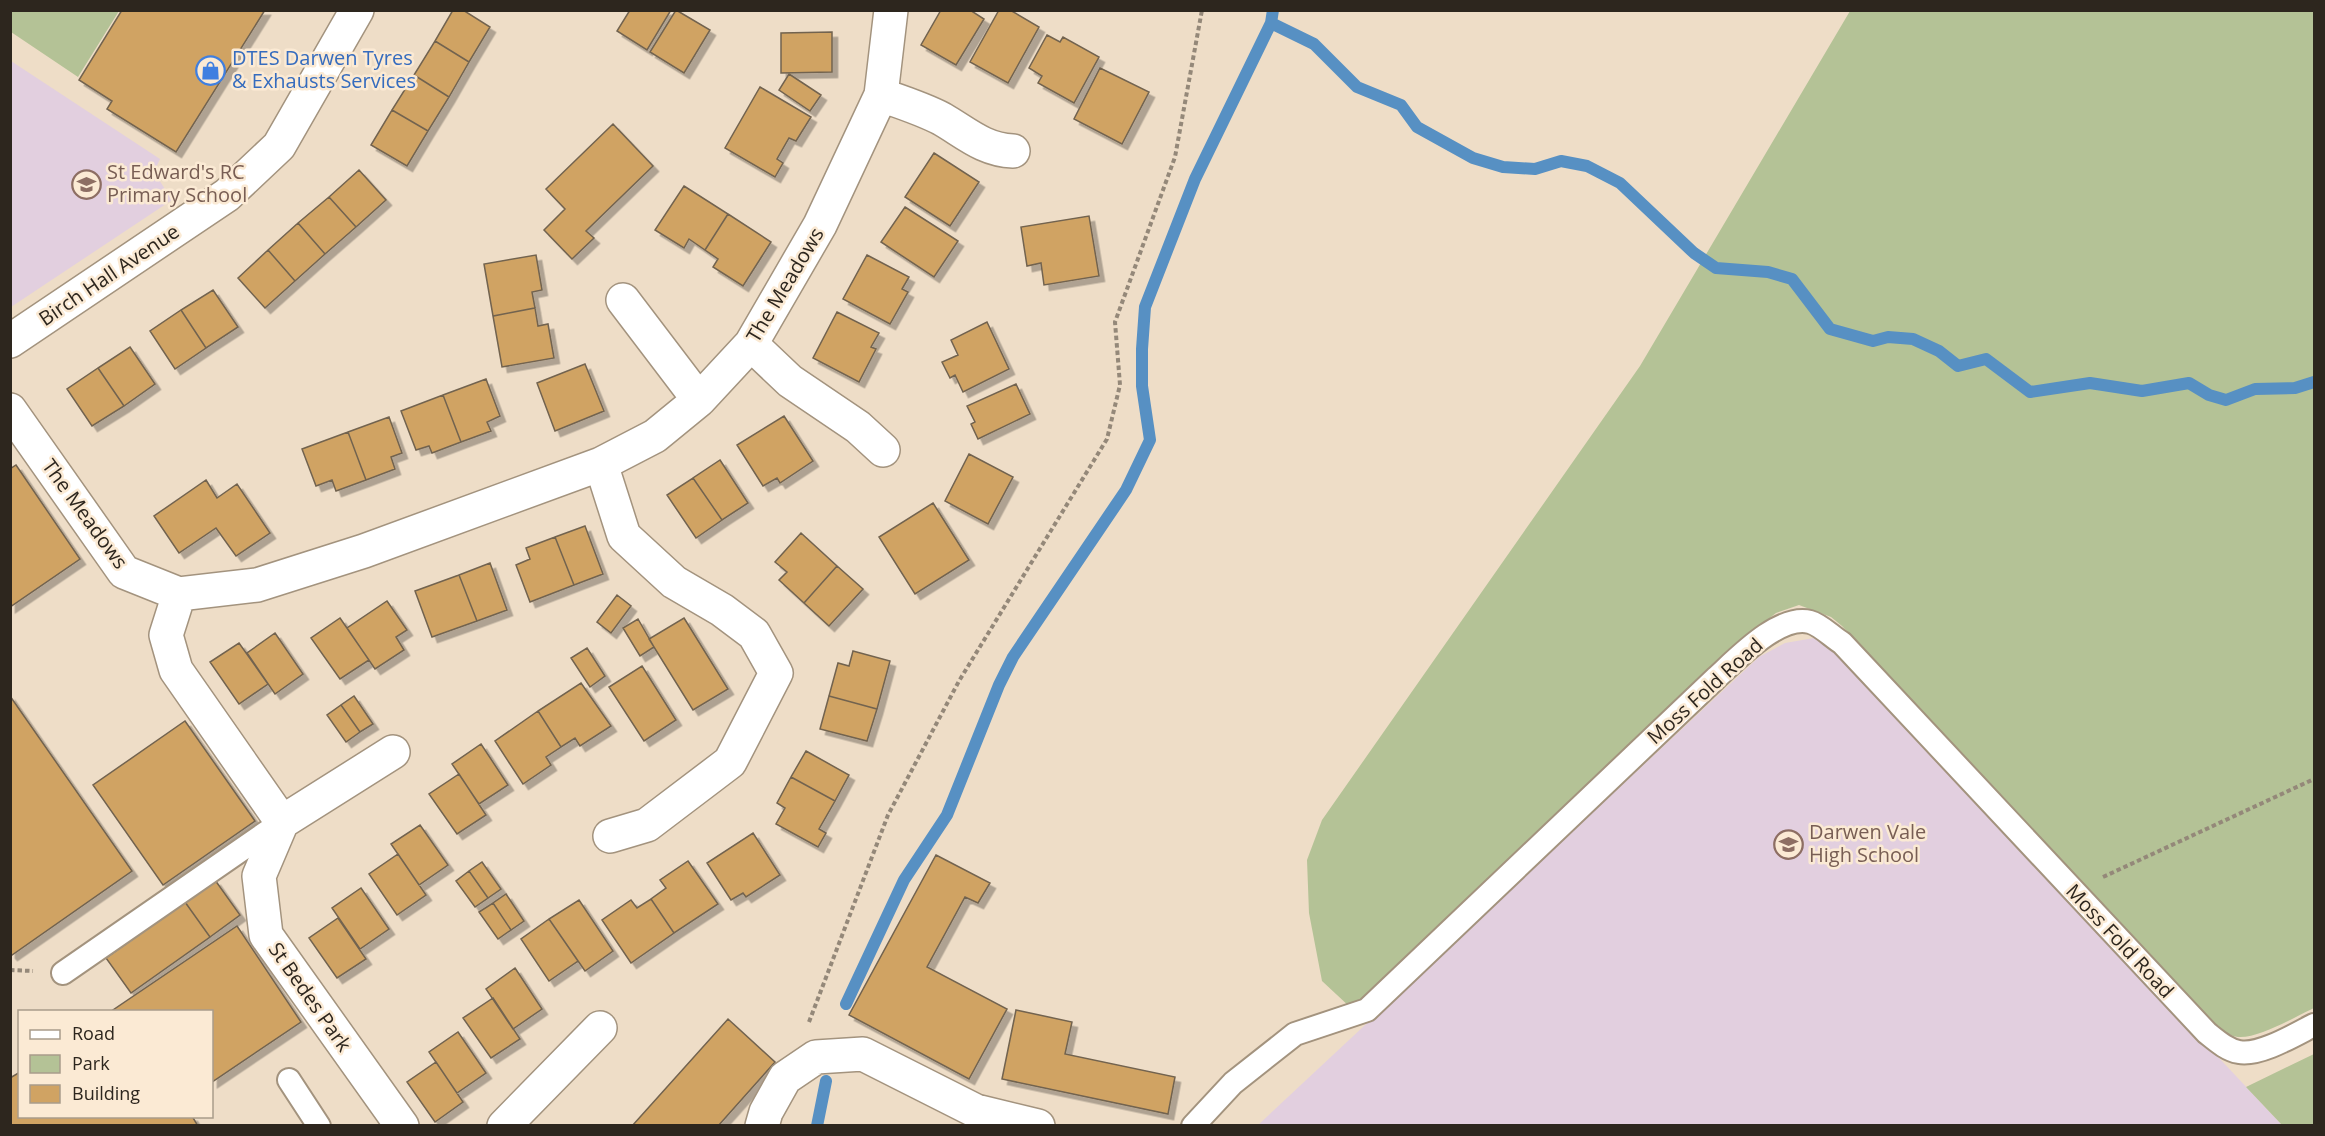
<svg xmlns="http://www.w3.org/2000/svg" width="2325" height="1136" viewBox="0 0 2325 1136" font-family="'Open Sans',sans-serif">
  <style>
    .education { fill: #e2cfdf }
    .green { fill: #b4c296 }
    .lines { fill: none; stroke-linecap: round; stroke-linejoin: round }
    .stream { stroke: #5790c3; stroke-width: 12 }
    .building { fill: #d0a363; stroke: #72634f; stroke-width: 1.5; filter: url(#shadow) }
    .lane-casing { stroke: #a3937e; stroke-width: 26 }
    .street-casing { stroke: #a3937e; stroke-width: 36 }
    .path { stroke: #948879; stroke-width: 4; stroke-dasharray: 4.5 3; stroke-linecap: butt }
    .lane { stroke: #fff; stroke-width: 22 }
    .street { stroke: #fff; stroke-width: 33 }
    .labels { text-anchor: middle; stroke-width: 5; stroke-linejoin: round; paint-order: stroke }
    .shop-label { font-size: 20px; fill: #366cbe; stroke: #fbead4; text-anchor: start }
    .education-label { font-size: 20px; fill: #785e54; stroke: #fbead4; text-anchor: start }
    .street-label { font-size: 20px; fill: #2d261e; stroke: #fbead4 }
  </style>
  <defs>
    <filter id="shadow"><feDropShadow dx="5.5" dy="5.5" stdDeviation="0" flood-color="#0004"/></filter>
  </defs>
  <rect width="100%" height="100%" fill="#eeddc7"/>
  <path class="education" d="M11,61L160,159L154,172L172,200L11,307Z
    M1814,638L1832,646L2282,1125L1257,1126L1759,657L1785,643Z"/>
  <path class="green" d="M10,11L11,10L119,11L78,77L11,32Z
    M1850,11H2314V1008C2296,1016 2249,1045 2231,1035C2211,1026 2196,1007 2180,992L1842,626L1831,617L1799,605L1776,613L1747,636L1364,1001L1351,1008L1322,981L1309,913L1307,860L1322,820L1640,366Z
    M2314,1054V1125H2282L2246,1087Z"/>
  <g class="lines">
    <path class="stream" d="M1271,23L1314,44L1357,87L1401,105L1417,127L1473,158L1503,167L1535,169L1561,161L1587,166L1620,183L1694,253L1716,268L1768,272L1792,279L1830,329L1873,341L1888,337L1913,339L1939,351L1958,366L1986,359L2030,392L2090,383L2142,391L2189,383L2209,395L2226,400L2255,389L2295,388L2314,382
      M846,1004L904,880L947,815L999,685L1013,657L1126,490L1150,440L1142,386V349L1145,307L1195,179L1271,23L1273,10
      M817,1126L826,1081"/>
  </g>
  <path class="building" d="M122,10H265L176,152L107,109L112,101L79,80Z
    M453,10H463L490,27L469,62L435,41Z
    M630,10H671L647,50L617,31Z
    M676,10L710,30L684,73L650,52Z
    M941,10H970L984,19L956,65L921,45Z
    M999,10H1010L1039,27L1008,83L970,62Z
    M832,32V72L781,73V33Z
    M1047,35L1060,42L1063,37L1099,57L1074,103L1038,83L1042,76L1029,68Z
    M435,41L469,62L449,97L414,75Z
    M1100,68L1149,92L1122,144L1074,119Z
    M789,74L821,95L810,111L779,90Z
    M414,75L449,97L428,131L392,110Z
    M760,87L811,117L796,141L789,138L777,159L783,163L775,177L725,148Z
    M392,110L428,131L407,166L371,145Z
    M613,124L653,166L586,231L594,238L572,259L544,230L565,209L546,189Z
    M934,153L979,182L950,226L905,197Z
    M359,170L386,200L356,227L329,197Z
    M684,186L728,214L705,250L689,239L684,248L655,230Z
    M329,197L356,227L325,254L298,223Z
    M905,207L958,241L934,277L881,242Z
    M728,214L771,242L743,286L713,267L718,259L705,250Z
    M1089,216L1099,276L1044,285L1041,263L1027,266L1021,227Z
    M298,223L325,254L295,281L268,250Z
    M268,250L295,281L265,308L238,278Z
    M536,255L542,290L532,292L535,308L493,316L484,264Z
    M867,255L909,277L902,289L908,292L890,324L843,299Z
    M213,290L238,327L206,348L181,310Z
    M535,308L538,326L548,324L554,358L502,367L493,316Z
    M181,310L206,348L175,369L150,331Z
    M837,312L879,333L871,347L876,349L859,382L813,358Z
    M987,322L1009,369L963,392L955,375L950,378L942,362L958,355L951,340Z
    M130,347L155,384L124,406L98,368Z
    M585,364L604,411L555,431L537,383Z
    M98,368L124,406L92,426L67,389Z
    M486,379L500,416L487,422L491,431L461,442L443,395Z
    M1016,384L1030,414L978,439L971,424L975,422L967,406Z
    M443,395L461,442L432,453L429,446L416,450L401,411Z
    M784,416L813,461L780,483L777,478L763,486L737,445Z
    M389,417L402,453L391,457L395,469L366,480L348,432Z
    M348,432L366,480L336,491L332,480L316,486L302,449Z
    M969,454L1013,477L988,524L945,501Z
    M720,460L748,503L722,520L693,478Z
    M16,465L80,559L10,607V469Z
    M693,478L722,520L696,538L667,495Z
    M206,480L217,498L237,484L270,533L236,556L216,528L179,553L154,516Z
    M933,503L969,560L915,594L879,537Z
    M585,526L603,574L574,585L555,537Z
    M801,533L837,566L804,603L779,580L787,572L775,562Z
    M555,537L574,585L530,602L516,565L530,559L526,548Z
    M490,563L507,610L477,621L459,575Z
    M837,566L863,589L829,626L804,603Z
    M459,575L477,621L432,637L415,591Z
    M617,595L631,606L611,633L597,622Z
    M387,601L407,630L396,637L404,650L375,669L347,628Z
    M340,618L369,660L340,679L311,638Z
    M684,618L728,689L693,710L649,639Z
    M638,619L654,647L640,656L623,628Z
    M275,633L303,674L275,694L247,653Z
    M239,643L268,684L239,704L210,662Z
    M587,648L605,676L590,687L571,658Z
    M853,651L890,661L877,709L829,696L838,663L849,666Z
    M642,666L676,720L644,741L609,687Z
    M581,683L611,726L580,746L575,738L561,747L538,711Z
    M10,696L132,871L12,955L10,953Z
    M354,696L373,724L360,732L341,705Z
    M829,696L877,709L867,741L820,729Z
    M341,705L360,732L346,742L327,715Z
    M538,711L561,747L546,757L551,765L523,784L495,741Z
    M185,721L255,821L163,885L93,785Z
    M481,744L508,785L479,804L452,764Z
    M806,751L849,775L835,801L791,777Z
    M459,774L486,815L457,834L429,794Z
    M791,777L835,801L819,829L826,833L818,847L776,824L785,808L777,803Z
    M420,825L448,865L419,885L391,844Z
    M753,833L780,875L746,897L743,893L731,900L707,863Z
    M398,854L426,895L397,915L369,874Z
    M936,855L990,883L978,903L965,897L927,967L1007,1009L969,1079L849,1015Z
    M688,861L718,904L674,933L651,899L666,888L660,880Z
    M482,862L501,889L488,898L469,871Z
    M469,871L488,898L475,907L456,881Z
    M215,880L240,915L210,937L185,902Z
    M361,888L389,929L360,949L332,908Z
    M506,894L524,921L511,930L493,903Z
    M651,899L674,933L631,963L602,920L631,900L637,908Z
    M579,900L613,951L585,971L549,919Z
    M185,902L210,937L131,993L106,958Z
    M493,903L511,930L498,939L479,912Z
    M338,918L366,959L337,978L309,938Z
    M549,919L578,961L549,981L521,939Z
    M237,926L301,1022L212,1082V1012H110Z
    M515,968L542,1009L513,1029L486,989Z
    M493,998L520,1039L491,1058L463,1018Z
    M1016,1010L1072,1022L1065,1054L1175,1077L1168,1114L1002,1079Z
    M728,1019L775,1062L718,1126H632Z
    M458,1032L486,1073L457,1093L429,1052Z
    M436,1062L463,1102L435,1122L407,1082Z
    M20,1072V1116H192L198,1126H10V1078Z"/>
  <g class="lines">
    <defs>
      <path id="lane" d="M63,973L280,823
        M289,1080L319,1126
        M1193,1126L1233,1083L1295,1034L1367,1010L1716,678C1737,659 1779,614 1810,622C1821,625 1832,637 1842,643L2207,1033C2217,1041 2227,1050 2239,1052C2260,1056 2296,1034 2314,1025"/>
      <path id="street" d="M881,95C901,102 923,109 942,119C966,133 984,150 1013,151
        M623,300L699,400
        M10,341L227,195L279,146L357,10
        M751,344L790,381L858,427L883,450
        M10,410L124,572L179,594L257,585L364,551L601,464L655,436L699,400L751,344L820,225L881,95L891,10
        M601,464L624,536L674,582L722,610L754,634L776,673L730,762L647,825L610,836
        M179,594L166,635L176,670L282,822L259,876L266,935L402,1126
        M282,822L393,752
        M504,1126L600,1028
        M762,1126L766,1112L785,1078L816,1057L863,1054L976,1111L1038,1126"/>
    </defs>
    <use href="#lane" class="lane-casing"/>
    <use href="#street" class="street-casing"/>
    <path class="path" d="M2103,877L2314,779
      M10,970L33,971
      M809,1022L888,815L959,681L1107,439L1120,385L1115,322L1175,157L1202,10"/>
    <use href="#lane" class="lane"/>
    <use href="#street" class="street"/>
  </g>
  <defs>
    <symbol id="shop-ring" viewBox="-11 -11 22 22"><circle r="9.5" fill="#fbead4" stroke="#3f7fe0" stroke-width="1.5"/><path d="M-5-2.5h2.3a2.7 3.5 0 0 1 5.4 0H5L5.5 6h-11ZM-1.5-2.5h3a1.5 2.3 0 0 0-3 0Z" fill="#3f7fe0"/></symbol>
    <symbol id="school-ring" viewBox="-11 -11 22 22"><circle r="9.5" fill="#fbead4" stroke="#8d6e63" stroke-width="1.5"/><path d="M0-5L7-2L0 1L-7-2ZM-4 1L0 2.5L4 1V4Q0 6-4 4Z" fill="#8d6e63"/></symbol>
  </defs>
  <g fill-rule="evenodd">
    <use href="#shop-ring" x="194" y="54" width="33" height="33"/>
    <use href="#school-ring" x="70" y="168" width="33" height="33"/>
    <use href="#school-ring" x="1772" y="828" width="33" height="33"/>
  </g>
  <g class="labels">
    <g class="shop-label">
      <text x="232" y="65">DTES Darwen Tyres<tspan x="232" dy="23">&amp; Exhausts Services</tspan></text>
    </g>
    <g class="education-label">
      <text x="107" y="179">St Edward's RC<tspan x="107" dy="23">Primary School</tspan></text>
      <text x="1809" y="839">Darwen Vale<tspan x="1809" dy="23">High School</tspan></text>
    </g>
    <g class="street-label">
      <text transform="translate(109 275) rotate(-34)" y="7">Birch Hall Avenue</text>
      <text transform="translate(785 285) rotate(-59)" y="7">The Meadows</text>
      <text transform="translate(85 514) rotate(54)" y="7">The Meadows</text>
      <text transform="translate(1705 691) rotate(-42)" y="7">Moss Fold Road</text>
      <text transform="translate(2120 941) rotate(47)" y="7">Moss Fold Road</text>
      <text transform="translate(310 997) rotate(55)" y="7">St Bedes Park</text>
    </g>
  </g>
  <rect width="2325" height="1136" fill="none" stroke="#2d261e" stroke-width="24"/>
  <rect x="18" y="1010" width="195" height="108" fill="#fbead4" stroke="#a99c8b" stroke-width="1.5"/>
  <rect x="30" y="1030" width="30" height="9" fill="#ffffff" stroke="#a99c8b" stroke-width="1.5"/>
  <text x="72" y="1040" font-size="18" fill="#2d261e">Road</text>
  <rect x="30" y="1055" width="30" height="18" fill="#b4c296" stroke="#a99c8b" stroke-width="1.5"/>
  <text x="72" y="1070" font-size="18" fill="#2d261e">Park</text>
  <rect x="30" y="1085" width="30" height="18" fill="#d0a363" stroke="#a99c8b" stroke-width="1.5"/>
  <text x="72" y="1100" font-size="18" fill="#2d261e">Building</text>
</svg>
